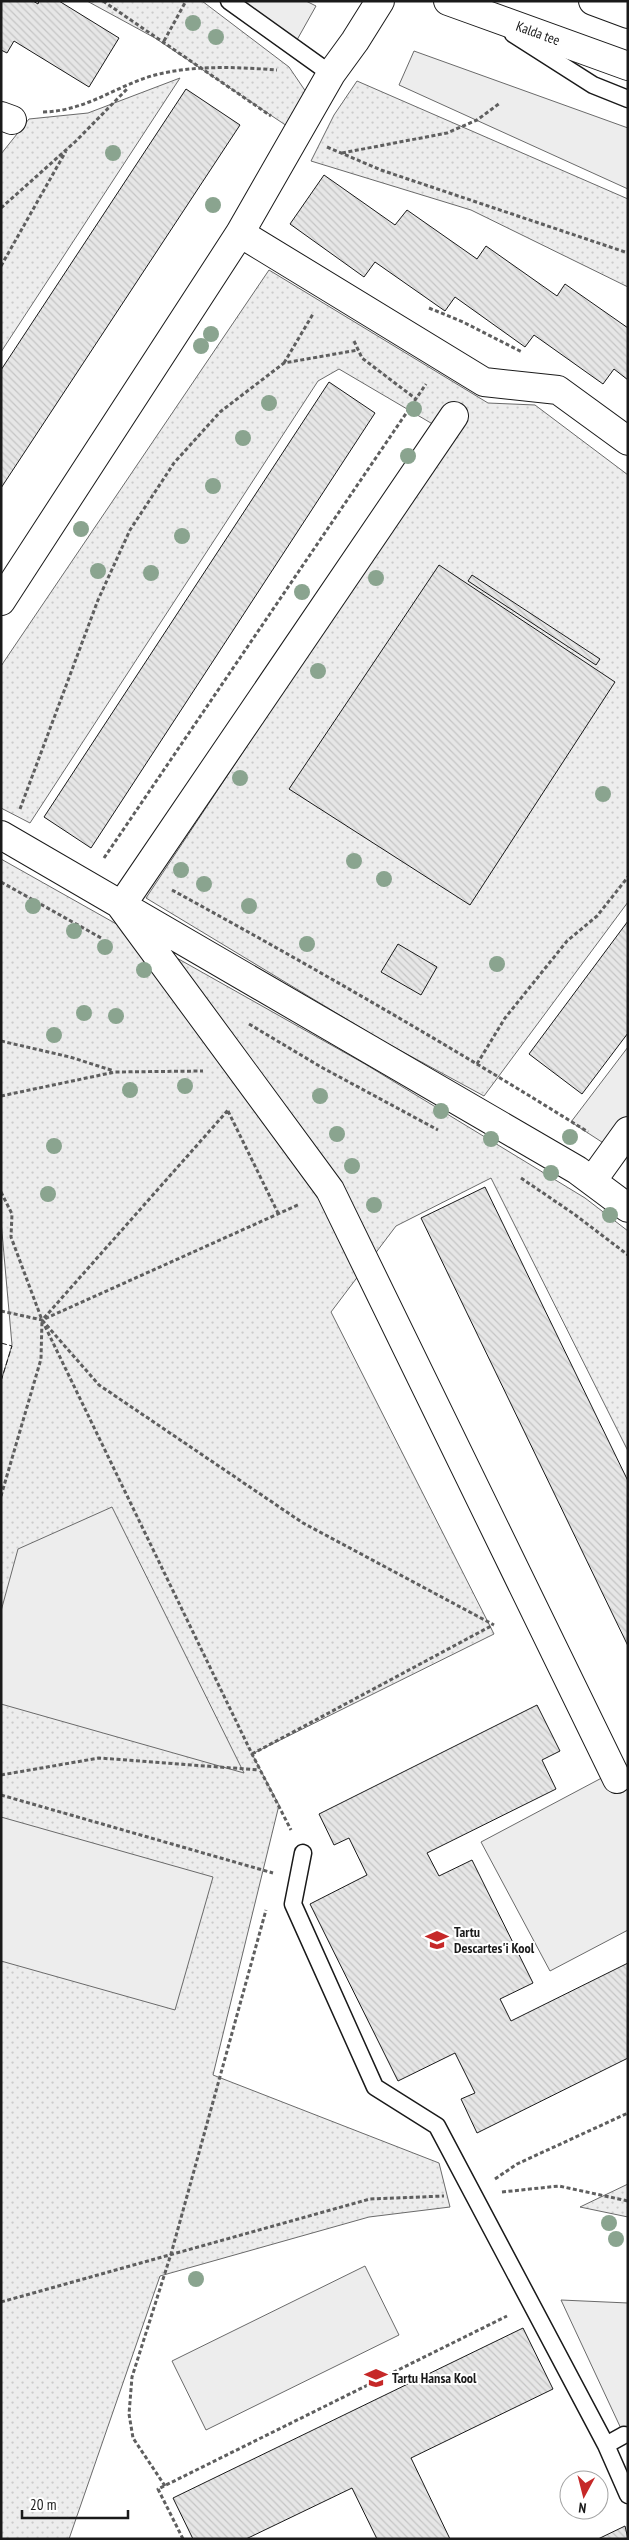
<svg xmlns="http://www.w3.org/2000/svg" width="629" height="2540" viewBox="0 0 629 2540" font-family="'PT Sans Narrow',sans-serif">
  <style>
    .grass { fill: url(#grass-dots); stroke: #6a6a6a }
    .built { fill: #ededed; stroke: #6a6a6a }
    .building { fill: url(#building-back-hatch); stroke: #1a1a1a }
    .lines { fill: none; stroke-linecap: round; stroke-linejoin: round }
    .lane-casing { stroke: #1a1a1a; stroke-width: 19 }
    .street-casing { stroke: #1a1a1a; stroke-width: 30 }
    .secondary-casing { stroke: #1a1a1a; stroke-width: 30 }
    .path { stroke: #5f5f5f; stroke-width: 3; stroke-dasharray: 4 2.5; stroke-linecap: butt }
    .lane { stroke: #fff; stroke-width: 16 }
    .street { stroke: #fff; stroke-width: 28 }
    .secondary { stroke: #fff; stroke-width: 28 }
    .fence { stroke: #1a1a1a; stroke-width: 1; stroke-dasharray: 6 2.5; stroke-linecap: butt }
    .tree { fill: #8aa48f }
    .labels { text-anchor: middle; stroke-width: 4; stroke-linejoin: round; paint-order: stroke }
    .street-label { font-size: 14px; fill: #1a1a1a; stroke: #fff }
    .poi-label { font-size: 14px; font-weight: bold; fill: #1a1a1a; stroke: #fff; text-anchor: start }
  </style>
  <defs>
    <pattern id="grass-dots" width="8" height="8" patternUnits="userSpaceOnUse" patternTransform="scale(1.25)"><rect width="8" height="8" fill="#ededed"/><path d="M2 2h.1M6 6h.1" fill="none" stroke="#cbcbcb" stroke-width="1.8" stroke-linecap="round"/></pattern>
    <pattern id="building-back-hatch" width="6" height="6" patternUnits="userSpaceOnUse" patternTransform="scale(1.25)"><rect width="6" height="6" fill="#e6e6e6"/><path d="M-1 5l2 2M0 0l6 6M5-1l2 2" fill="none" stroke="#c5c5c5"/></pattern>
  </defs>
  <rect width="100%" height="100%" fill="#fff"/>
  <path class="grass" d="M87,1H202L289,67L319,111L302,136L155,38Z
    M180,78L1,352V154L29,119L88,113Z
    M357,81L628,199V287L471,210L311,161L334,115Z
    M269,270L488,403L535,405L628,475V902L484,1096L381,1040L146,898L453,436L339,369L318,381L30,823L1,808V666Z
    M1,859L365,1064L585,1198L628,1231V1451L491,1178L396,1226L331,1312L494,1634L252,1754L279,1805L213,2075L439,2163L450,2207L369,2217L160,2276L69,2539H1V1381L12,1345L1,1221Z
    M628,2184V2217L580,2207Z"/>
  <path class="built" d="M229,1H306L316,6L293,47Z
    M414,51L628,128V189L399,85Z
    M628,1047V1159L571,1122Z
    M112,1507L244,1773L1,1704V1611L18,1549Z
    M628,1764V1930L550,1971L481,1842Z
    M1,1817L213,1877L175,2010L1,1961Z
    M365,2266L399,2335L206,2430L172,2361Z
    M561,2300L628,2303V2444L624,2435Z"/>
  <path class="building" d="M1,1H33L38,4L39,1H59L119,38L89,87L14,41L7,53L1,50Z
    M186,89L240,125L1,488V370Z
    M324,175L395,225L407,210L477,259L486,246L557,296L565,284L628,328V380L614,369L603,384L534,335L525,347L455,297L445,311L375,262L364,277L290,224Z
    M329,382L375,413L91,848L44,817Z
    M439,565L615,682L470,905L289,789Z
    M472,575L600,659L596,665L468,581Z
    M628,921V1033L582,1094L529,1054Z
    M398,944L437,967L421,995L381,972Z
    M485,1187L628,1481V1646L421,1218Z
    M537,1705L560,1751L542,1760L556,1789L427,1853L439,1876L472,1860L533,1983L500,1999L511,2021L628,1963V2058L477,2133L461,2099L475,2093L455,2053L398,2081L310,1904L367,1875L349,1838L334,1845L319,1814Z
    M523,2328L553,2389L411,2458L450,2539H377L352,2488L246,2539H193L173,2498Z
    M625,2526L628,2539H598Z"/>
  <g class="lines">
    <defs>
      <path id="lane" d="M229,1L331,74
        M513,34L593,85L628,99
        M303,1853L293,1904L375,2087L437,2126L606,2445
        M624,2435L606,2445L628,2495"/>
      <path id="street" d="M1,116L12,120
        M240,233L484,382L558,390L628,441
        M454,416L121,906L330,1190L617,1779
        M1,601L240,233L331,74L355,41L380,1
        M1,835L577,1170L628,1208
        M592,1181L628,1131"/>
      <path id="secondary" d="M448,1L628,66
        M593,1L628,14"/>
    </defs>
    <use href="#lane" class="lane-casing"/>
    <use href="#street" class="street-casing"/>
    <use href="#secondary" class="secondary-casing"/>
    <path class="path" d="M103,1L271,116
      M164,41L186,1
      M43,112C87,111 115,86 155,75C194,65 237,67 277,70
      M327,147L381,170L628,253
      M342,153L447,133L477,120L500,103
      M1,208L76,141L128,88
      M1,266L66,151
      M429,308L463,322L522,352
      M354,341L362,358L416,399
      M284,363L313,314
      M20,809L98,600L130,530L174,463L220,412L284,363L358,350
      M104,858L426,384
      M1,882L103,939
      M172,890C313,967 452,1047 588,1132
      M249,1024L321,1067L438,1130
      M1,1041L70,1057L114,1071
      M477,1064L505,1018L567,941L597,916L628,877
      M1,1096L115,1072L203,1071
      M228,1111L278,1213
      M521,1178L574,1214L628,1255
      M1,1192L12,1214L11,1237L42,1320L99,1385L303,1523L494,1625
      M1,1311L42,1320L300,1204
      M44,1318L229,1109
      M1,1496L41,1359L42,1320L252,1754L291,1830
      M252,1754L493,1625
      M1,1775L99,1758L259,1770
      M1,1795L273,1873
      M495,2179L517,2164L628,2113
      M502,2192L559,2186L628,2201
      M1,2302L370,2199L444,2196
      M165,2486L133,2438L129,2414L132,2377L171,2254L266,1910
      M183,2539L158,2489L507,2316"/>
    <use href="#lane" class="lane"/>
    <use href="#street" class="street"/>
    <use href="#secondary" class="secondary"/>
    <path class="fence" d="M1,1343L12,1346L1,1381"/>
  </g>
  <g class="tree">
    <circle cx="193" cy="23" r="8"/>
    <circle cx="216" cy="37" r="8"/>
    <circle cx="113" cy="153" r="8"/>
    <circle cx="213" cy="205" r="8"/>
    <circle cx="211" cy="334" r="8"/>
    <circle cx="201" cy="346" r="8"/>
    <circle cx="269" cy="403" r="8"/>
    <circle cx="414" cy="409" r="8"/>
    <circle cx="243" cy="438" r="8"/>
    <circle cx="408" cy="456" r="8"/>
    <circle cx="213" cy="486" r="8"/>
    <circle cx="81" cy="529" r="8"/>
    <circle cx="182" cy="536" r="8"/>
    <circle cx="98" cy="571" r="8"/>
    <circle cx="151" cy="573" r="8"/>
    <circle cx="376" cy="578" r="8"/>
    <circle cx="302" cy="592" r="8"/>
    <circle cx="318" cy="671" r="8"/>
    <circle cx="240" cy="778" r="8"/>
    <circle cx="603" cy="794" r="8"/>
    <circle cx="354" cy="861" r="8"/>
    <circle cx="181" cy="870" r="8"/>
    <circle cx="384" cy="879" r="8"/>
    <circle cx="204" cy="884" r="8"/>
    <circle cx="33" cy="906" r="8"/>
    <circle cx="249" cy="906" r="8"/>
    <circle cx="74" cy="931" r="8"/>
    <circle cx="307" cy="944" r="8"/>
    <circle cx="105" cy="947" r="8"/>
    <circle cx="497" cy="964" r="8"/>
    <circle cx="144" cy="970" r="8"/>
    <circle cx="84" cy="1013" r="8"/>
    <circle cx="116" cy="1016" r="8"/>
    <circle cx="54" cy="1035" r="8"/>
    <circle cx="185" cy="1086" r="8"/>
    <circle cx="130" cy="1090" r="8"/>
    <circle cx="320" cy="1096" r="8"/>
    <circle cx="441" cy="1111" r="8"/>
    <circle cx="337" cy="1134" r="8"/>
    <circle cx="570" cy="1137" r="8"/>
    <circle cx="491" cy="1139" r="8"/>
    <circle cx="54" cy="1146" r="8"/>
    <circle cx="352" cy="1166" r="8"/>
    <circle cx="551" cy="1173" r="8"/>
    <circle cx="48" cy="1194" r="8"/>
    <circle cx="374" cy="1205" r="8"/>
    <circle cx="610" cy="1215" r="8"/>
    <circle cx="609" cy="2223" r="8"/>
    <circle cx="616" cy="2239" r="8"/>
    <circle cx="196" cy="2279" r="8"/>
  </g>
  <defs>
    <symbol id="school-bare" viewBox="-9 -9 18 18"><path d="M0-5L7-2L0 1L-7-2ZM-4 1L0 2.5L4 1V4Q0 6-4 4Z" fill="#c62828" stroke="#fff" stroke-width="2.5" paint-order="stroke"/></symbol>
  </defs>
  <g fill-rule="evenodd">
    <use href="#school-bare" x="421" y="1924" width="32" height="32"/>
    <use href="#school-bare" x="360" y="2362" width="32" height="32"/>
  </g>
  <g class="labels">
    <g class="street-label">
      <text transform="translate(538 33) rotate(20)" y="5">Kalda tee</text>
    </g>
    <g class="poi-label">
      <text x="454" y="1937">Tartu<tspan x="454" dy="16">Descartes'i Kool</tspan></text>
      <text x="392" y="2383">Tartu Hansa Kool</text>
    </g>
  </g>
  <rect width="629" height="2540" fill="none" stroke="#1a1a1a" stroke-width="5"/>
  <g transform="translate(584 2495) rotate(187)"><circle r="24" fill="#ffffff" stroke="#a3a3a3"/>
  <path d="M0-4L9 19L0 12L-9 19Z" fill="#c62828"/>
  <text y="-8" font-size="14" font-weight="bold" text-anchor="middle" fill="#1a1a1a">N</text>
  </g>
  <path d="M22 2510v8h106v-8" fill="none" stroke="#1a1a1a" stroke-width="2.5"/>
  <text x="30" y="2510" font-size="15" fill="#1a1a1a" stroke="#ffffff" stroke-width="4" paint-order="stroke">20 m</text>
</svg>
